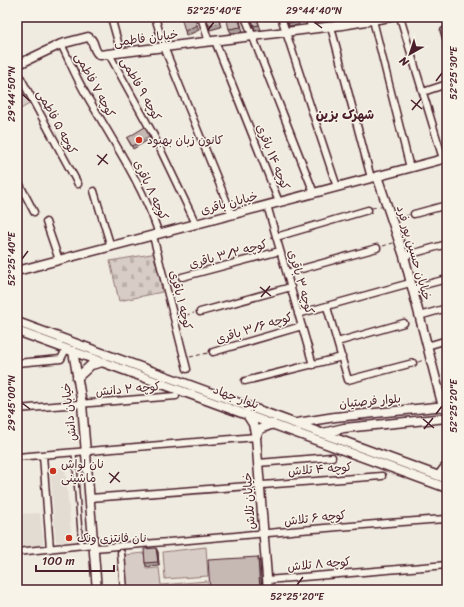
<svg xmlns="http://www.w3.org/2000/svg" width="464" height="607" viewBox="0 0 464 607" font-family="Sriracha,'Playpen Sans Arabic',sans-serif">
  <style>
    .built { fill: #e3dcd2 }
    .cemetery { fill: url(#cemetery-stones); stroke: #917678 }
    .park { fill: #d8cdc6; stroke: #917678 }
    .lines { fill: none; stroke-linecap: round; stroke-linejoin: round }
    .lane-casing { stroke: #4a1f2b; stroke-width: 6 }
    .street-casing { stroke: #4a1f2b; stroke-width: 9 }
    .secondary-casing { stroke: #4a1f2b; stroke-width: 11 }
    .path { stroke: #4a1f2b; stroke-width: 1; stroke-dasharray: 4 3; stroke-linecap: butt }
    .lane { stroke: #f7f3e8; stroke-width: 3 }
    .street { stroke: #f7f3e8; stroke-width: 6 }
    .secondary { stroke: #f7f3e8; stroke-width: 8 }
    .wall { fill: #aa9e9a; stroke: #4a1f2b }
    .shaded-wall { fill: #8b817d; stroke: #4a1f2b }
    .building { fill: #c6b8b3; stroke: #4a1f2b }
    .ticks { fill: none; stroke: #4a1f2b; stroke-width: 1.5 }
    .poi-dot { fill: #c8321e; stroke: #f7f3e8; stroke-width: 1.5 }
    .labels { text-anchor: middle; stroke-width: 3; stroke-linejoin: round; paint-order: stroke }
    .street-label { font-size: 12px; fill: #4a1f2b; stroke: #f7f3e8 }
    .poi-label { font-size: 12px; fill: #4a1f2b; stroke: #f7f3e8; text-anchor: start }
    .neighbourhood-label { font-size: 13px; font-weight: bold; fill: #4a1f2b; stroke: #f7f3e8 }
    .neatline { fill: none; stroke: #4a1f2b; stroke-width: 1.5 }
    .ticks-label { font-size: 10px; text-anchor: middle; fill: #4a1f2b }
  </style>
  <defs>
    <pattern id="cemetery-stones" width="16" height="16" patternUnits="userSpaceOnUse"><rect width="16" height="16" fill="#d8cdc6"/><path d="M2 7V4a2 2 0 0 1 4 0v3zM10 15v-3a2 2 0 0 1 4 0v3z" fill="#bbb0aa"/></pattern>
  </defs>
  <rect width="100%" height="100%" fill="#f0ebe0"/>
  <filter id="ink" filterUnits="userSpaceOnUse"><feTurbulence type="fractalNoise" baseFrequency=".025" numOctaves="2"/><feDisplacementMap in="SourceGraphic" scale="8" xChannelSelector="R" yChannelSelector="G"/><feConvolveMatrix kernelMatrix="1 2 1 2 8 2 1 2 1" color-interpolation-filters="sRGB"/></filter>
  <g filter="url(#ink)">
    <path class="built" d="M65,467L72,541L56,542L50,468Z
      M40,513L44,547L17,548V514Z"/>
    <path class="cemetery" d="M157,253L162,292L119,301L110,261Z"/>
    <path class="park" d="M17,77L31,103L17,111Z
      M206,547L208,576L165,579L163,552Z
      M144,553L146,569L159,568L161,585L207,581L208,590H127L125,555Z"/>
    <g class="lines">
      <defs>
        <path id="lane" d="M74,453L81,546"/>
        <path id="street" d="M111,17L121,53
          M155,17L164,47L232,215
          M201,17L209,42
          M245,17L314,193
          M281,17L337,187
          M308,17L312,29
          M339,17L342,25
          M400,17L443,159
          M373,20L410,168
          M331,27L371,178
          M444,31L447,41
          M215,41L279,202
          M61,44C70,62 77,80 87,96C113,141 142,184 159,234
          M109,54L153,134L196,224
          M17,71L78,184
          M423,92L447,84
          M17,179L34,212
          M94,191L111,247
          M267,205L313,365
          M414,214L447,205
          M46,222L59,260
          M153,236L187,369
          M276,237L368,210
          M404,256L447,244
          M287,273L377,248
          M182,277L280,251
          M412,288L447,279
          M327,307L348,380L413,363
          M200,312L291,287
          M298,314L410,283
          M419,316L447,308
          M337,342L404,323
          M427,346L447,340
          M213,352L302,326
          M17,363L61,359L66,349
          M245,381L342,357
          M17,409L176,396
          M43,455L50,549
          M17,457L256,437
          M258,463L332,457
          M438,475L444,467H447
          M90,498L382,476
          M94,548C212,539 329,526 447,519
          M17,552L94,544
          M121,553L124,590
          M267,580L447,565"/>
        <path id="secondary" d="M17,65L61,44L88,37C96,41 92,51 100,55L342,25L390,17
          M377,176L404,256L443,407
          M17,271L447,158
          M17,322L447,479
          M17,331L447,488
          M73,351L82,404L97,590
          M77,378L91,365L103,362
          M246,413L253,424L256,437L268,590
          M297,423L335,417L446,406
          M323,433L344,428L447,418
          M256,437L260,429L273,424"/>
      </defs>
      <use href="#lane" class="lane-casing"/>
      <use href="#street" class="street-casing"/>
      <use href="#secondary" class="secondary-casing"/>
      <path class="path" d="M372,208L381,206
        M399,218L409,215
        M383,246L393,243
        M171,281L177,279
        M179,317L194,313
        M190,357L208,353
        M418,362L424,360"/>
      <use href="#lane" class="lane"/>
      <use href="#street" class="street"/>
      <use href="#secondary" class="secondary"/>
    </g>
    <path class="wall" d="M194,17L199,30L186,36L185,31Z
      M206,17H218L221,27L210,30Z
      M239,17L243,32L231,33L229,29Z
      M251,17H263L264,18L258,21L261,30H255Z
      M297,17L299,25L289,26L288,23Z
      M327,17H333L334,20L328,21Z
      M149,136L150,139L133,149L127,138Z
      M156,548L158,552L159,566L147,567L145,563Z"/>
    <path class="shaded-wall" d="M156,548L158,552L159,566L158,562Z
      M258,557L260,563L262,590H260Z"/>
    <path class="building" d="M181,17H194L197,25L185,31Z
      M206,17H218L220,23L209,26Z
      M226,17H238L241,27L229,29Z
      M251,17H256L259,25L254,26Z
      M287,17H296L298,22L288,23Z
      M327,17H333V18H327Z
      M145,127L149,136L132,146L127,138Z
      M156,548L158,562L145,563L144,549Z
      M258,557L260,590H210L208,560Z"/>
  </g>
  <path class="ticks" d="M314,22L322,28M208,30L214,22M436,81L442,73M22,94L30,101M411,100L422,109M412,110L421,99M97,155L108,164M98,165L107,154M22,259L28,251M260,287L271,296M261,297L270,286M22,403L30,409M436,414L442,406M423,419L434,428M424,429L433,418M109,473L120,482M110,483L119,472M297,585L303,577"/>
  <g class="poi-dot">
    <circle cx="139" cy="140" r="4"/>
    <circle cx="53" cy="471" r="4"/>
    <circle cx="69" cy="538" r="4"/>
  </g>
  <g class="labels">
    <g class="street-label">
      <text transform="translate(146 38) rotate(-7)" y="4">خیابان فاطمی</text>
      <text transform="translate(95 85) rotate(62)" y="4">کوچه ۷ فاطمی</text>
      <text transform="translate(141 89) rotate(61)" y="4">کوچه ۹ فاطمی</text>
      <text transform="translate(57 122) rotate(62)" y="4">کوچه ۵ فاطمی</text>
      <text transform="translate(273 157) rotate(68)" y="4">کوچه ۱۴ باقری</text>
      <text transform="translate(151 190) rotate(65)" y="4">کوچه ۸ باقری</text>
      <text transform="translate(229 203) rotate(-15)" y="4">خیابان باقری</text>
      <text transform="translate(414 253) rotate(74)" y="4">خیابان حسین پور فرد</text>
      <text transform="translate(228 254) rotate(-15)" y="4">کوچه ۳/۲ باقری</text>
      <text transform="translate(301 282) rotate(74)" y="4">کوچه ۳ باقری</text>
      <text transform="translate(181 300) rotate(76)" y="4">کوچه ۱ باقری</text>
      <text transform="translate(254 328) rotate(-17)" y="4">کوچه ۳/۶ باقری</text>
      <text transform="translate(128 389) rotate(-5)" y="4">کوچه ۲ دانش</text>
      <text transform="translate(236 397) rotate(20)" y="4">بلوار جهاد</text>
      <text transform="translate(370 401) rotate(-5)" y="4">بلوار فرصتیان</text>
      <text transform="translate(69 412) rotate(-97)" y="4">خیابان دانش</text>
      <text transform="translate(320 469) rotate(-4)" y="4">کوچه ۴ تلاش</text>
      <text transform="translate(249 501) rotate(-94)" y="4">خیابان تلاش</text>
      <text transform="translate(315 518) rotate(-6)" y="4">کوچه ۶ تلاش</text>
      <text transform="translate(319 564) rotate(-5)" y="4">کوچه ۸ تلاش</text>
    </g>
    <g class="poi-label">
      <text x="147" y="144">کانون زبان بهبود</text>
      <text x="61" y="468">نان لواش<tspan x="61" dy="14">ماشينى</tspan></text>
      <text x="77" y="542">نان فانتزى ونک</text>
    </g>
    <g class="neighbourhood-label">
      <text x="345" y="119">شهرک بزین</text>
    </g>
  </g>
  <rect width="464" height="607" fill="none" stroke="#f7f3e8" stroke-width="44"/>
  <g transform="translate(410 54) rotate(219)" stroke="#f7f3e8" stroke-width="3" paint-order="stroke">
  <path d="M0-3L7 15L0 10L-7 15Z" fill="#4a1f2b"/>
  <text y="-6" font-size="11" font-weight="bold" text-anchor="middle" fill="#4a1f2b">N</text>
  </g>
  <path d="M36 565v6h78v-6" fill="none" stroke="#4a1f2b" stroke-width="2"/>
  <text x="42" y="565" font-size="12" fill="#4a1f2b" stroke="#f7f3e8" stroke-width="3" paint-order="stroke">100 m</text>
  <rect x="22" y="22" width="420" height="563" class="neatline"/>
  <g class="ticks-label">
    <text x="214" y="14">52°25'40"E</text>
    <text x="314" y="14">29°44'40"N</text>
    <text transform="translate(453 73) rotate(-90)" y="4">52°25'30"E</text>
    <text transform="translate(11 94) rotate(-90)" y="4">29°44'50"N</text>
    <text transform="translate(11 259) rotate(-90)" y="4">52°25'40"E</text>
    <text transform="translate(11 403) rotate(-90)" y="4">29°45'00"N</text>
    <text transform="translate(453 406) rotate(-90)" y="4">52°25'20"E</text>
    <text x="297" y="600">52°25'20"E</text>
  </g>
</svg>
